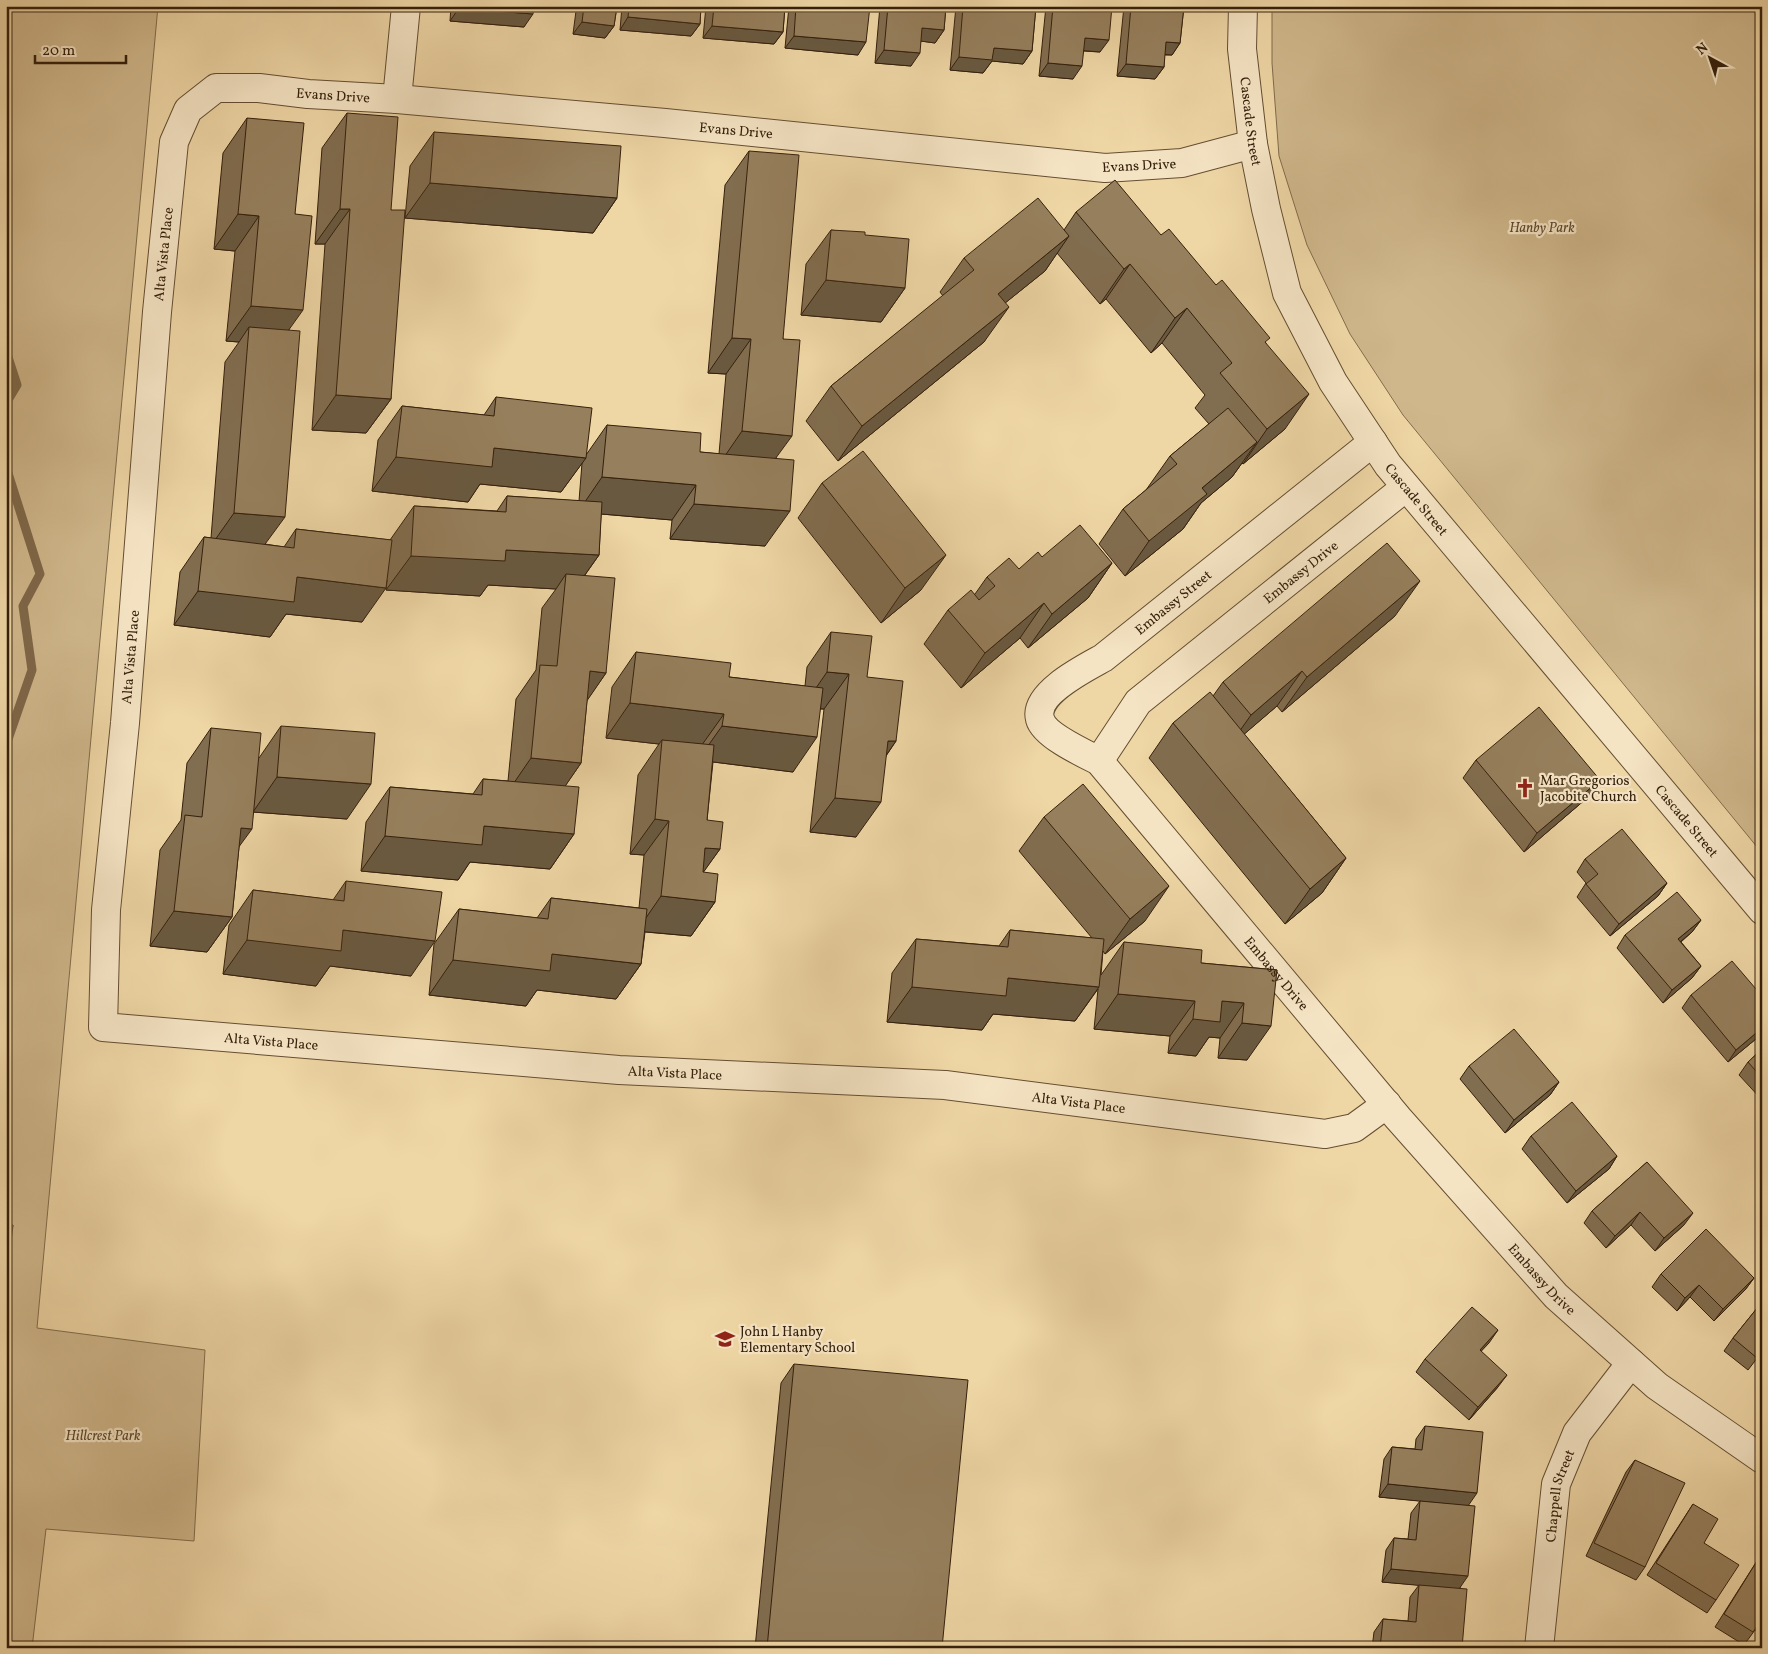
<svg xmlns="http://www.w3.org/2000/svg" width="1768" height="1654" viewBox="0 0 1768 1654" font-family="Vollkorn,serif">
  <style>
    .green { fill: #cfb78b; stroke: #826c4c }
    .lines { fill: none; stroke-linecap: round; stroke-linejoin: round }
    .stream { stroke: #7f6849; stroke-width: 9 }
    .street-casing { stroke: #644e32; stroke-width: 30 }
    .street { stroke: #f5e4c4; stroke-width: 28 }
    .wall { fill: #816d4f; stroke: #35200c }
    .shaded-wall { fill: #695940; stroke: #35200c }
    .building { fill: #967f5c; stroke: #35200c }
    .labels { text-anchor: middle; stroke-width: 4.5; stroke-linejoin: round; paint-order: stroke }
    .street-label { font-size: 14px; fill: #35200c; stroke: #f5e4c4 }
    .park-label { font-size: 14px; font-style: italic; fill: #5c462c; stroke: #f5e4c4 }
    .poi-label { font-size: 14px; fill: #35200c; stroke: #f5e4c4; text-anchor: start }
  </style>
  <rect width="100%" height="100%" fill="#efd6a5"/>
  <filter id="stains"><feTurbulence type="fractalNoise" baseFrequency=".004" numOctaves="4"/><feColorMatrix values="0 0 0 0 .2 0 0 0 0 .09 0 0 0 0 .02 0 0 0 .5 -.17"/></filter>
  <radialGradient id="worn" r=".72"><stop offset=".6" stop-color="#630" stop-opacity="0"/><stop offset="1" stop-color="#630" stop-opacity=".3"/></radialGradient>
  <path class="green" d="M6,6H158L37,1328L205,1350L194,1541L46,1529L32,1648H6Z
    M1272,6H1762V853L1403,415L1350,334L1307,245L1279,156L1272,63Z"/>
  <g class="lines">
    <path class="stream" d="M6,351L17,385L8,400L7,470L40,574L23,606L32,670L6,745"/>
    <defs>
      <g id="street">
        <path id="s1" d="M1243,6L1242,49L1253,144L1266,209L1287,293L1333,382L1388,465L1762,910"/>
        <path d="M397,99L406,6"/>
        <path id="s2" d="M1253,144L1182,163L1105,168L665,123L397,99L308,94L259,88H216L188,110L174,142L157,312L125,723L106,910L103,1027L619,1070L945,1085L1325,1134L1354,1128L1387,1104"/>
        <path id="s3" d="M1373,442L1103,658C1085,668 1033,694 1040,719C1044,735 1085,754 1099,761L1398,1118L1556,1296L1657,1386L1762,1459"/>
        <path id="s4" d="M1099,761L1138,702L1406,487"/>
        <path id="s5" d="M1539,1648L1556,1484L1577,1433L1631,1363"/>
      </g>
    </defs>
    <use href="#street" class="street-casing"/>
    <use href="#street" class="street"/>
  </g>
  <path class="wall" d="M451,6H534L524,27L450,21Z
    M540,6H617L614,26L605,38L573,34L576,11L540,7Z
    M622,6H701L700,24L691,36L620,30Z
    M706,6H785L783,32L774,44L703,38Z
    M789,6H870L858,55L785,48Z
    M880,6H946L944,30L935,43L921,41L911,66L875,63Z
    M956,6H1036L1032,51L1023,64L992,61L983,73L950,70Z
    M1046,6H1112L1100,52L1083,51L1073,79L1039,76Z
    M1124,6H1184L1180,43L1172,55H1164V67L1155,79L1117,76Z
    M347,113L391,210V399L366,433L312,430L325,244H315L322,148Z
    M247,118L295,214L289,330L265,544L284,547L296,529L390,540L414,506L497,511L507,496L579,501L582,463L561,492L480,484L468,502L372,491L378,440L402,406L484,415L496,397L586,455L607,425L700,452L719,454L726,374L708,373L725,185L749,151L783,339L776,458L765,546L670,539L672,520L601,514L599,555L585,575L606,673L587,700L581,763L565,786L574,834L550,869L470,862L458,880L361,871L366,822L390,787L473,794L483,779L508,781L516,699L536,670L542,608L556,589L488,585L480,596L386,590L387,580L362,622L286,614L270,637L174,625L180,572L204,537L211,538L225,362L239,342L226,341L235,251L214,249L223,153Z
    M434,132L617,198L593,233L405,218L410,166Z
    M1076,212L1161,235L1216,285L1266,343L1285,429L1243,464L1242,463L1232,477L1201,503L1183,529L1125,576L1099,544L1123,509L1146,490L1170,456L1209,424L1195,408L1205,395L1162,343L1151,353L1106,299L1100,304L1057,253L1045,271L1005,303L984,342L838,461L806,421L831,386L943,296L940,292L964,258L1064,230Z
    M831,230L865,235L905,288L881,322L801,315L806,264Z
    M822,483L921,590L881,623L798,518Z
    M1042,557L1112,563L1088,598L1028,648L1020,638L961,688L924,644L948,610L975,594L987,577L1019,569Z
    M1395,616L1282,712L1277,706L1244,734L1346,858L1322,893L1285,924L1149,758L1173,723L1213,696L1223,682Z
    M831,632L867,677L896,741L886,756L856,837L810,832L824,709H820L793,772L713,762L707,820L720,849L703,872L715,902L691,936L645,932L641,964L616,999L537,990L526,1006L429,995L434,944L459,909L537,918L551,898L639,908L644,855L630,854L638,775L659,744L606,738L612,687L636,652L729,677L805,686L807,667Z
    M281,726L347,819L253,812L239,847L232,917L207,952L150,946L160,850L181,820L187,763L211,728L259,758Z
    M1476,760L1600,780L1587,798L1524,852L1463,778Z
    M1044,817L1145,921L1105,954L1103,951L1101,975L1124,942L1201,963L1277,970L1247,1060L1218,1058L1220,1038L1209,1037L1196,1056L1168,1053L1170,1036L1094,1029L1098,989L1075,1021L993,1014L982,1030L887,1022L892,973L916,939L999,946L1010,930L1092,938L1019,851Z
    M1585,859L1667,883L1658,896L1610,936L1577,897L1586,883L1577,872Z
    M346,881L411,976L330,966L316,986L223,974L229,925L253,890L333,900Z
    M1701,920L1692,932L1681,942L1701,966L1692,978L1663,1003L1617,948L1625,935Z
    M1691,995L1762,996V1034L1728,1062L1682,1008Z
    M1762,1049V1100L1739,1075L1748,1062Z
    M1469,1066L1559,1082L1550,1095L1505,1133L1460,1079Z
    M1531,1136L1617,1156L1609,1169L1567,1203L1522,1149Z
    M1647,1162L1684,1225L1655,1251L1631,1225L1606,1248L1584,1223L1592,1211Z
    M1661,1274L1754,1278L1745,1290L1714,1321L1690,1297L1677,1311L1652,1287Z
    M1762,1302V1360L1758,1357L1748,1370L1724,1351L1733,1338Z
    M1489,1343L1481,1351L1498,1387L1469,1420L1416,1372L1425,1359Z
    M794,1364L942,1648H755L781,1383Z
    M1425,1426L1468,1505L1460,1589L1462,1648H1372L1374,1632L1383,1619L1408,1621L1410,1597L1419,1585L1382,1582L1386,1550L1394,1538L1408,1539L1411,1513L1420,1501L1432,1502L1379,1497L1384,1459L1392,1447L1415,1449L1416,1439Z
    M1635,1460L1645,1567L1636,1580L1586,1556L1626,1472Z
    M1693,1504L1704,1543L1716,1600L1707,1613L1647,1575Z
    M1762,1553V1634L1755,1630L1744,1645L1715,1627Z"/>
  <path class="shaded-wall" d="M540,6H580L576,11L540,7Z
    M459,8L533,14L524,27L450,21Z
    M628,17L700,24L691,36L620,30Z
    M582,22L614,26L605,38L573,34Z
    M712,26L783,32L774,44L703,38Z
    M922,28L944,30L935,43L913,40Z
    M794,36L866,42L858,55L785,48Z
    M1085,38L1109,40L1100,52L1076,50Z
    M1166,42L1180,43L1172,55L1157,54Z
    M994,48L1032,51L1023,64L992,61L983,73L950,70L959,57Z
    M884,50L920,53L911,66L875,63Z
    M1048,63L1082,66L1073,79L1039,76Z
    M1126,64L1164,67L1155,79L1117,76Z
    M430,183L617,198L593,233L405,218Z
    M340,209H350L325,244H315Z
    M238,214L259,216L235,251L214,249Z
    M1069,236L1045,271L974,328L998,294Z
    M1130,264L1106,299L1100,304L1124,269Z
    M826,280L905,288L881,322L801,315Z
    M251,306L303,310L278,345L249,327L239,342L226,341Z
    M1009,307L984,342L838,461L862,426Z
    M1187,308L1162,343L1151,353L1175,318Z
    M732,338L751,339L726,374L708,373Z
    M1309,394L1285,429L1243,464L1267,429Z
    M336,395L391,399L366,433L312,430Z
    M742,431L792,436L767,470L718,466Z
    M1257,442L1232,477L1201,503L1183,529L1125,576L1149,541L1202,488Z
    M494,448L586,458L561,492L480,484L468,502L372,491L396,457Z
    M602,477L696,485L672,520L578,512Z
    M694,504L790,511L765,546L670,539Z
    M234,513L285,517L260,551L210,547Z
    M506,550L599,555L574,590L566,574L556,589L488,585L480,596L386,590L411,556Z
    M946,555L921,590L881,623L905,588Z
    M1112,563L1088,598L1028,648L1052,614Z
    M297,577L386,588L362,622L286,614L270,637L174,625L198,591Z
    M1420,581L1395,616L1282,712L1307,677Z
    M1044,603L1020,638L961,688L985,653Z
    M590,671L606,673L582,708Z
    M1302,671L1277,706L1227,749L1251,715Z
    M827,672L849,674L824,709L803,707Z
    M630,703L724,714L699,749L662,740L659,744L606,738Z
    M722,726L817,737L793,772L698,760Z
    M888,741H896L872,776Z
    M531,758L581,763L557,798L507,793Z
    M277,777L371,784L347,819L253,812Z
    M1600,780L1587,798L1524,852L1537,833Z
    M835,798L881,802L856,837L810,832Z
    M655,819L669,821L644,855L630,854Z
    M484,826L574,834L550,869L470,862L458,880L361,871L385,836Z
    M241,828L252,829L227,863Z
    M705,848L720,849L695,884Z
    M1346,858L1322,893L1285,924L1310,889Z
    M1667,883L1658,896L1610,936L1619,924Z
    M1169,886L1145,921L1105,954L1130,919Z
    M661,896L715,902L691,936L637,931Z
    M174,911L232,917L207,952L150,946Z
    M1701,920L1692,932L1669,951L1678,939Z
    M343,930L435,941L411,976L330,966L316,986L223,974L247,940Z
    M552,954L641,964L616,999L537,990L526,1006L429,995L453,960Z
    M1701,966L1692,978L1663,1003L1672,990Z
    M1008,978L1099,987L1075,1021L993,1014L982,1030L887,1022L912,987Z
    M1118,994L1195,1001L1170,1036L1094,1029Z
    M1222,1001L1244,1003L1220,1038L1209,1037L1196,1056L1168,1053L1193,1019Z
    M1242,1023L1271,1026L1247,1060L1218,1058Z
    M1762,1028V1034L1728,1062L1736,1050Z
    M1559,1082L1550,1095L1505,1133L1514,1120Z
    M1617,1156L1609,1169L1567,1203L1576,1191Z
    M1640,1212L1631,1225L1606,1248L1615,1236Z
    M1693,1213L1684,1225L1655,1251L1664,1238Z
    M1754,1278L1745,1290L1714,1321L1723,1309Z
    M1699,1285L1690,1297L1677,1311L1685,1298Z
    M1498,1330L1489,1343L1471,1362L1480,1350Z
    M1507,1375L1498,1387L1469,1420L1478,1407Z
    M1388,1484L1477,1493L1468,1506L1379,1497Z
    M1391,1569L1468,1576L1459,1589L1382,1582Z"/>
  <path class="building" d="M459,6H534L533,14L459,8Z
    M584,6H617L614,26L582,22Z
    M629,6H701L700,24L628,17Z
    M714,6H785L783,32L712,26Z
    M796,6H870L866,42L794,36Z
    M888,6H946L944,30L922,28L920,53L884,50Z
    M963,6H1036L1032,51L994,48L992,60L959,57Z
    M1053,6H1112L1109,40L1085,38L1082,66L1048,63Z
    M1131,6H1184L1180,43L1166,42L1164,67L1126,64Z
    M347,113L398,117L391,210H405L391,399L336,395L350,209H340Z
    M247,118L304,123L295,214L312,216L303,310L251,306L259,216L238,214Z
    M434,132L621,146L617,198L430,183Z
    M749,151L799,155L783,339L800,340L792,436L742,431L751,339L732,338Z
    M1115,180L1161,235L1169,229L1216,285L1222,280L1270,338L1265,342L1309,394L1267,429L1220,373L1232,363L1187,308L1175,318L1130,264L1124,269L1076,212Z
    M1038,198L1069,236L998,294L1009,307L862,426L831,386L974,270L964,258Z
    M831,230L865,232V235L909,239L905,288L826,280Z
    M249,327L300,331L285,517L234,513Z
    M496,397L592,408L586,458L494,448L492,467L396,457L402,406L494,416Z
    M1228,408L1257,442L1202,488L1207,494L1149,541L1123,509L1177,464L1170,456Z
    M607,425L701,433L700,452L794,460L790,511L694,504L696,485L602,477Z
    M863,451L946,555L905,588L822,483Z
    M507,496L602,502L599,555L506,550L505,561L411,556L414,506L506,512Z
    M1080,525L1112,563L1052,614L1044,603L985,653L948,610L971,590L979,600L995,586L987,577L1009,558L1019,569L1038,552L1042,557Z
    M296,529L392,540L386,588L297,577L294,602L198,591L204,537L294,548Z
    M1387,543L1420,581L1307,677L1302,671L1251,715L1223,682Z
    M566,574L615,578L606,673L590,671L581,763L531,758L540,665L557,666Z
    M831,632L872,636L867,677L903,681L896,741H888L881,802L835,798L849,674L827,672Z
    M636,652L731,663L729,677L823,688L817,737L722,726L724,714L630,703Z
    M1210,692L1346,858L1310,889L1173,723Z
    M1539,707L1600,780L1537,833L1476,760Z
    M281,726L375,733L371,784L277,777Z
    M211,728L261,733L252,829L241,828L232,917L174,911L185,815L202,817Z
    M662,740L714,745L707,820L723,822L720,849L705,848L703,872L718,874L715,902L661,896L669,821L655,819Z
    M483,779L579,787L574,834L484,826L482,845L385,836L390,787L482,795Z
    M1083,784L1169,886L1130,919L1044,817Z
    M1622,829L1667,883L1619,924L1586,884L1598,874L1585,859Z
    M346,881L442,892L435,941L343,930L341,951L247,940L253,890L344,901Z
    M1677,892L1701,920L1678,939L1701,966L1672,990L1625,935Z
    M551,898L647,909L641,964L552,954L550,971L453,960L459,909L548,919Z
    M1010,930L1104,939L1099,987L1008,978L1006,996L912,987L916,939L1008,947Z
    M1124,942L1202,950L1201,963L1277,970L1271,1026L1242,1023L1244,1003L1222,1001L1220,1022L1193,1019L1195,1001L1118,994Z
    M1732,961L1762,996V1028L1736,1050L1691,995Z
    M1514,1029L1559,1082L1514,1120L1469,1066Z
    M1762,1049V1078L1748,1062Z
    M1572,1102L1617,1156L1576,1191L1531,1136Z
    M1647,1162L1693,1213L1664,1238L1640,1212L1615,1236L1592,1211Z
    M6,1225H13L6,1285Z
    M1706,1229L1754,1278L1723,1309L1699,1285L1685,1298L1661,1274Z
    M1762,1302V1352L1757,1358L1733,1338Z
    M1472,1307L1498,1330L1480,1350L1507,1375L1478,1407L1425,1359Z
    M794,1364L968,1380L942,1648H767Z
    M1425,1426L1483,1432L1477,1493L1388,1484L1392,1447L1422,1450Z
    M1635,1460L1685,1483L1645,1567L1594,1543Z
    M1420,1501L1475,1506L1468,1576L1391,1569L1394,1538L1416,1540Z
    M1693,1504L1718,1519L1704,1543L1739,1565L1716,1600L1656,1563Z
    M1762,1553V1619L1753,1632L1724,1614Z
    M1419,1585L1467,1589L1462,1648H1380L1383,1619L1416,1622Z"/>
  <defs>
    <symbol id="church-bare" viewBox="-9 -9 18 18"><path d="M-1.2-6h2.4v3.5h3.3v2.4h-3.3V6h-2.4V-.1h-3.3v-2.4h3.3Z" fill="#8f2418" stroke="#f5e4c4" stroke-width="2.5" paint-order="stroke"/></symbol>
    <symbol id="school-bare" viewBox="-9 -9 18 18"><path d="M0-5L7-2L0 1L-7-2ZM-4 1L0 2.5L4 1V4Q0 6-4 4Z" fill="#8f2418" stroke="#f5e4c4" stroke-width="2.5" paint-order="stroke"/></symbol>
  </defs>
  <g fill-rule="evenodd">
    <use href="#church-bare" x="1511" y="774" width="28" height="28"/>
    <use href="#school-bare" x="711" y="1325" width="28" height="28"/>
  </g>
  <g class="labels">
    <g class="street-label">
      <text transform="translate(333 95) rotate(4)" y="5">Evans Drive</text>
      <text dy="5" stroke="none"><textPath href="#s1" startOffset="116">Cascade Street</textPath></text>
      <text transform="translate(736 130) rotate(5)" y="5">Evans Drive</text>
      <text transform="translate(1139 165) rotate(-3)" y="5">Evans Drive</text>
      <text transform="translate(163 254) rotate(-84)" y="5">Alta Vista Place</text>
      <text dy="5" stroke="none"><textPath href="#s1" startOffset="536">Cascade Street</textPath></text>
      <text dy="5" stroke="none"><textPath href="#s4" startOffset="279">Embassy Drive</textPath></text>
      <text transform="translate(1173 602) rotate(-39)" y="5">Embassy Street</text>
      <text transform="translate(130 657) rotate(-85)" y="5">Alta Vista Place</text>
      <text dy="5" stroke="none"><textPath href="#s1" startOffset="956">Cascade Street</textPath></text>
      <text dy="5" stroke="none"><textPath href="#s3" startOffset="789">Embassy Drive</textPath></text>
      <text dy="5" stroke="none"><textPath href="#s2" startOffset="2171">Alta Vista Place</textPath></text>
      <text dy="5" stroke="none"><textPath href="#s2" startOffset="2576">Alta Vista Place</textPath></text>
      <text dy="5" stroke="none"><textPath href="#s2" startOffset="2981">Alta Vista Place</textPath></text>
      <text dy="5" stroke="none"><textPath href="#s3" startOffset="1194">Embassy Drive</textPath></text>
      <text dy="5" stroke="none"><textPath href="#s5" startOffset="154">Chappell Street</textPath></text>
    </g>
    <g class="park-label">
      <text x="1542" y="232">Hanby Park</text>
      <text x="103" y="1440">Hillcrest Park</text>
    </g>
    <g class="poi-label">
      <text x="1540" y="785">Mar Gregorios<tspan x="1540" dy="16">Jacobite Church</tspan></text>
      <text x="740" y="1336">John L Hanby<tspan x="740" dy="16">Elementary School</tspan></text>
    </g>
  </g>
  <rect width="1768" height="1654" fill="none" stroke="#efd6a5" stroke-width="25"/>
  <rect x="8" y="8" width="1753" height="1639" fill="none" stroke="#35200c" stroke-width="2.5"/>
  <rect x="12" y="12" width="1743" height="1629" fill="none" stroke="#35200c"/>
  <g transform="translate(1710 58) rotate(320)" stroke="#f5e4c4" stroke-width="4" paint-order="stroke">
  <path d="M0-4L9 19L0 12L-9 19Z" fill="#35200c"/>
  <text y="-8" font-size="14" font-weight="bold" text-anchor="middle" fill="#35200c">N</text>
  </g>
  <path d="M35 55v8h91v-8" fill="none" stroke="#35200c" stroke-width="2.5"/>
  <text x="42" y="55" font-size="15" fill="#35200c" stroke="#f5e4c4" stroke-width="4" paint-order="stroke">20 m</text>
  <rect width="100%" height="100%" filter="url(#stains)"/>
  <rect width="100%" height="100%" fill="url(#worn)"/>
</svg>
